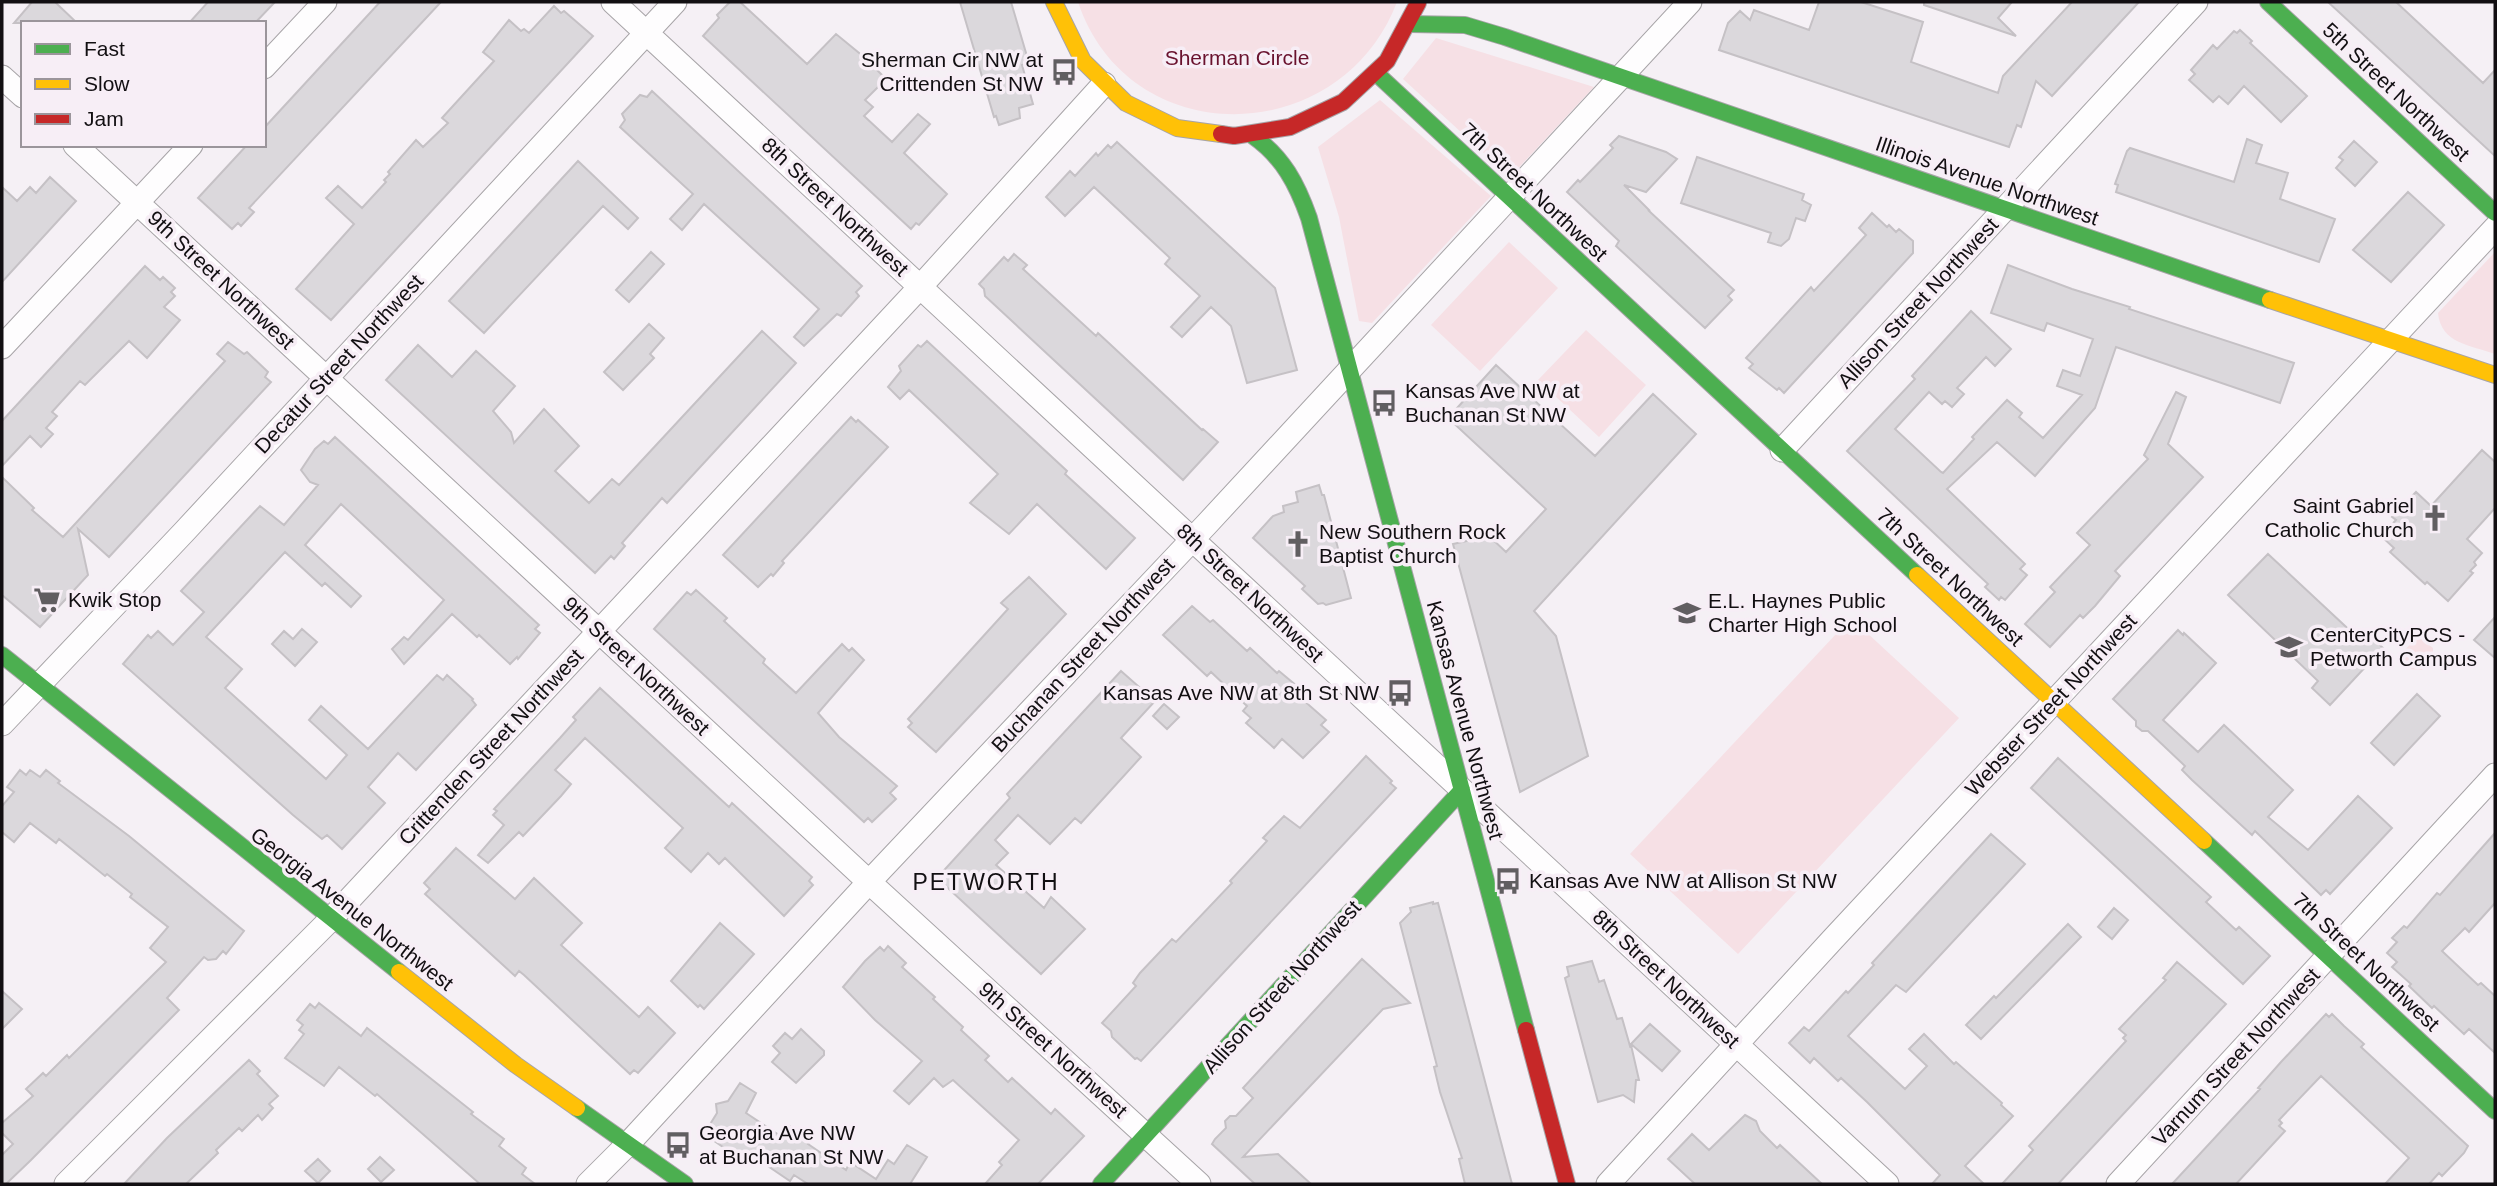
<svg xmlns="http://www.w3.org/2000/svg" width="2497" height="1186" viewBox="0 0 2497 1186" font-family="Arial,sans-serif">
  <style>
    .green { fill: #f6e0e5 }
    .building { fill: #dbd8dc; stroke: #c5c1c5; stroke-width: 2 }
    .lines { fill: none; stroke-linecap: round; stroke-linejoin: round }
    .street-casing { stroke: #a7a4a7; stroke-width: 25 }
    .fast-casing { stroke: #a7a4a7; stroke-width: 18 }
    .slow-casing { stroke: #a7a4a7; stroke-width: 18 }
    .jam-casing { stroke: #a7a4a7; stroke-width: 18 }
    .street { stroke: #fefdfe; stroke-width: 23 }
    .fast { stroke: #4caf50; stroke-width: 16 }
    .slow { stroke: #ffc107; stroke-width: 16 }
    .jam { stroke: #c62828; stroke-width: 16 }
    .labels { text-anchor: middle; stroke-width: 7; stroke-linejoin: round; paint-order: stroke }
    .park-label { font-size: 21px; fill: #69122e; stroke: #f7eef6 }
    .poi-label { font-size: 21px; fill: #120f12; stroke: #f7eef6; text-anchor: start }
    .street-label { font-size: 21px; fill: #120f12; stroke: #f7eef6 }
    .neighbourhood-label { font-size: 23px; letter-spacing: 2px; fill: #120f12; stroke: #f7eef6 }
  </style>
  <rect width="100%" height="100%" fill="#f5f0f5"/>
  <path class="green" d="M1078,2H1397C1341,149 1129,154 1078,2Z
    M1436,38L1594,87L1510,177L1403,79Z
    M1380,100L1491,196L1372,323L1359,321L1339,217L1318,147Z
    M1509,242L1558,288L1480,371L1431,325Z
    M2495,252V354C2471,345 2441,344 2438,313Z
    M1586,330L1646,385L1599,437L1538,380Z
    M1851,618L1959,718L1738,954L1630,854Z
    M2418,636L2433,648V658L2422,670L2406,669L2401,654Z"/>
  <path class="building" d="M32,2H55L77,23H14Z
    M208,2H275L255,23H189Z
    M380,2H441L249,208L254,212L241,226L238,223L232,229L198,198L247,145H264V128Z
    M730,2H740L807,64L836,34L864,57L886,79L865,100L873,107L864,116L892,142L918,114L930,124L904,153L947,194L919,225L916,223L911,229L703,36L719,18L717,15Z
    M960,2H1011L1029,63L1022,65L1033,104L1019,108L1020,118L999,125L996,116L994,117Z
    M1819,2H1861L1923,22L1911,62L1998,93L2003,76L2072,2H2139L2052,96L2036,81L2021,127L2017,125L2009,147L1719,50L1728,23L1740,11L1750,20L1754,10L1809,30Z
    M1924,2H2012L1998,18L2016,36L1924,5Z
    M2328,2H2396L2483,83L2495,70V156Z
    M554,6L561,13L564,11L593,36L331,320L296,289L354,224L326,198L338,186L362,208L386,182L384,180L390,174L388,172L416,140L423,147L448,123L442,118L494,61L483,52L509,20L521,31L524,29L529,33Z
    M2240,30L2252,41L2250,43L2307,96L2281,122L2244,86L2228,104L2219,96L2213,102L2189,80L2195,74L2191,70L2213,45L2217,49L2234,31L2237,33Z
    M652,91L862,286L856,292L859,296L841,316L837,314L804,346L794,337L819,309L704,204L682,230L670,219L693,194L620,127L625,120L622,114L640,95L647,97Z
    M1619,136L1666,152L1677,159L1646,192L1624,185L1650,211L1648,210L1734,290L1728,296L1732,300L1705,328L1616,246L1619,241L1567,192L1578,180L1580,182L1613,148L1610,145Z
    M2247,139L2262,145L2256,163L2288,173L2280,199L2335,219L2319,262L2116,192L2118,185L2115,184L2127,151L2130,148L2234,182Z
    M2354,141L2377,162L2355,186L2336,168L2343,160L2339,157Z
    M1117,142L1275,288L1297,370L1247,383L1231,326L1211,307L1182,337L1171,327L1200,296L1165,264L1170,258L1094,187L1065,216L1046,197L1070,171L1075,176L1096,153L1098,156L1108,145L1111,148Z
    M1697,157L1804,194L1802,200L1811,205L1805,221L1796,218L1789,239L1781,246L1768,242L1771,233L1681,203Z
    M578,161L638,218L628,229L603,206L484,333L449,301Z
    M50,177L76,201L2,282V187L17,201L30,187L36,193Z
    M2408,192L2444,225L2391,282L2353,250Z
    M1872,213L1887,227L1889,225L1896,232L1899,229L1913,241V253L1784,393L1779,388L1777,390L1749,368L1753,364L1746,358L1811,287L1814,291L1866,235L1859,228Z
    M651,252L664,264L629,302L616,290Z
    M1014,254L1027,265L1023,269L1096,336L1098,333L1112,346L1202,430L1203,429L1218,442L1183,480L985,296L984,289L979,284L1004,257L1008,261Z
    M2008,265L2072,289L2130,307L2129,309L2294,363L2280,403L2116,347L2095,408L2035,476L1997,442L1947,489L2025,564L2020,569L2027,575L2005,600L2001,597L1999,600L1985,587L1988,584L1847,451L1915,379L1912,376L1971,311L2011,349L1995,366L1986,357L1957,388L1964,394L1952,407L1945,401L1942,404L1929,392L1895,429L1941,472L1943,473L1974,439L1972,437L2007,400L2022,413L2019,417L2043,438L2082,395L2057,386L2063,370L2080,376L2093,339L2047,323L2044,331L1991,313Z
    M145,266L160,280L163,277L175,288L171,292L175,296L164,307L180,320L147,358L129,341L85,385L80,381L52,412L57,416L46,428L53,434L41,447L30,436L2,466V421Z
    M649,324L664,338L650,354L654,358L623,390L604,372Z
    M762,331L796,363L667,503L662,498L622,543L625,546L614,559L611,556L595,573L386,380L418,345L452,377L476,351L515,386L493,411L511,432L514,443L544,409L579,446L555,471L589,503L612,479L619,485Z
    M927,341L1067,471L1065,474L1135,538L1106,569L1037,504L1009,534L970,503L998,474L909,390L900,399L888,387L901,371L899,366L918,345L921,347Z
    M228,342L244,354L247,352L268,372L265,377L271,382L109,557L78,529L88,575L40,627L2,595V477L34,508L32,510L63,537L225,361L217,354Z
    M1496,365L1595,456L1653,394L1696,434L1534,611L1556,636L1588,756L1520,792L1453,544L1489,536L1506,552L1546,509L1448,418Z
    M2176,392L2186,397L2168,444L2203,477L2115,571L2120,576L2095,606L2083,618L2080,615L2050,647L2025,624L2055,592L2050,587L2090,545L2077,533L2148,459L2144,455Z
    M851,417L856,422L858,420L888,447L782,561L784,563L773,576L771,574L758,587L723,555Z
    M335,437L526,613L539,625L535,629L540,633L518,659L517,657L510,664L479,635L477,637L452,614L404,664L392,649L404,637L408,640L444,600L341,504L305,545L361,596L351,607L325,583L322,586L285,552L206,637L242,669L225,688L326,779L347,755L309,720L321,706L368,749L437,675L443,680L447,675L473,699L472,700L476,705L416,770L398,753L368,787L385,803L342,849L327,835L322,839L293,815L123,664L148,635L151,638L158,631L173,645L204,612L181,591L260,506L284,525L318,485L310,482L301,470L315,449L324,441L328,444Z
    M2482,450L2495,462V508L2467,539L2482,553L2474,562L2476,565L2470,571L2473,573L2448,601L2427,582L2425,584L2390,552L2394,548L2381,536L2396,520L2392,517L2416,492L2431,506Z
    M1319,485L1322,495H1324L1351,598L1326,605L1323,603L1318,604L1302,589L1305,586L1253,538L1273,516L1284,512L1283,506L1298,502L1296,492Z
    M2268,554L2358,638L2365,631L2383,648L2330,705L2312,688L2318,681L2228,595Z
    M1029,577L1066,614L936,752L908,727L912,723L908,719L1008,609L1001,603Z
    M696,590L727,618L724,621L765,659L763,663L796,693L842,644L849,651L852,648L864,660L818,713L839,737L897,786L890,793L896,799L872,822L868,818L864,822L654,629L687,592L691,595Z
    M1192,606L1210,622L1213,620L1247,651L1250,648L1277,673L1279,671L1298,687L1294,692L1326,720L1321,725L1329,732L1303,758L1282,739L1274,748L1246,723L1251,718L1243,711L1247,706L1211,672L1207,676L1163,635Z
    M2495,617V658L2474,640Z
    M302,629L317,642L295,666L272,644L284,631L293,639Z
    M2178,630L2183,635L2184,633L2216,663L2163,720L2198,752L2224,725L2293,790L2268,817L2308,850L2358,796L2392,828L2330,894L2326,890L2321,895L2255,831L2252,835L2192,780L2182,770L2185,766L2148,731H2142L2136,726V721L2113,699Z
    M1121,671L1155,701L1121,738L1141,757L1081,823L1075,818L1050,844L1018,815L995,840L1008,853L996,865L1044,908L1051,897L1085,929L1041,974L937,878L1010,798L1007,794Z
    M600,688L729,807L732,803L812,877L809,881L813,885L784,916L725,858L719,864L708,853L691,872L665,848L683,828L585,738L555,770L571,784L561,796L523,836L519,832L488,863L478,855L504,825L493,815L497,811L494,809L560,738L576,720L573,717Z
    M2417,694L2440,716L2394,765L2371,743Z
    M1164,704L1179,717L1167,729L1153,716Z
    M1366,756L1392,781L1390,783L1396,788L1141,1061L1137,1058L1135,1059L1112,1037L1111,1031L1102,1023L1136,986L1133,983L1140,973L1172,939L1176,942L1232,883L1230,881L1267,841L1263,838L1284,816L1300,828Z
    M2058,758L2211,897L2206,902L2236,930L2239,927L2270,956L2243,984L2031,788Z
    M20,770L26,775L30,770L40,777L46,770L60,781L58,783L129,836L244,931L226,954L223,951L216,959L208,960L204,957L167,998L179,1010L31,1160L6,1184H2V1155L13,1144L2,1133V1123L33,1096L26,1089L43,1073L46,1076L67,1055L69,1058L166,962L150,948L168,927L130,897L132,894L107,874L105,876L59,839L56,843L30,823L14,842L2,832V806L14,792L7,787Z
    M2495,833V903L2469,932L2465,928L2442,951L2478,985L2481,983L2495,996V1053L2469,1029L2464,1034L2434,1006L2432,1008L2409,986L2411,984L2392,967L2397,962L2387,953L2397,942L2392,938L2404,926L2407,928L2437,893L2440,895Z
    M1991,834L2025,864L1906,992L1896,985L1848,1036L1905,1089L1927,1066L1909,1049L1924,1034L1954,1064L1956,1062L2002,1103L2001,1105L2013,1116L1965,1166L1984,1184H1932L1940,1175L1867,1102L1841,1078L1838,1081L1814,1058L1810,1063L1789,1043L1804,1027L1809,1031L1846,991L1848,993L1874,965L1872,963Z
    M456,848L515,899L534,878L582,923L561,945L639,1017L648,1007L675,1033L638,1073L634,1070L630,1074L524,975L519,971L515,976L425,894L430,889L424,883Z
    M1433,902V904L1438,903L1512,1184H1465L1459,1159L1462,1158L1440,1092L1434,1067L1437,1066L1400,923L1411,912L1410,908Z
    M2114,908L2128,920L2112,939L2098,927Z
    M720,923L754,954L704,1009L700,1005L698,1007L671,981Z
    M2068,924L2081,937L1981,1039L1966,1025L1994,996L1996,998Z
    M888,946L906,963L902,967L935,997L933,999L963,1027L961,1030L989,1056L985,1060L1008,1082L1012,1078L1051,1114L1055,1109L1084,1136L1038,1184H985L1002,1165L999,1162L1019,1140L953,1080L943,1087L934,1078L909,1104L894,1091L922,1061L875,1020L843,987L865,961L880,947L884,951Z
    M1362,959L1410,1003L1383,1009L1243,1157L1278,1154L1311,1184H1255L1212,1144L1215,1139L1226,1128L1225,1121L1230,1116H1236L1253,1098L1243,1088Z
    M1592,961L1599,982L1604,980L1617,1019L1622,1018L1630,1046L1631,1045L1639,1080H1636L1634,1102L1623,1095L1598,1102L1565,978L1569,976L1567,967Z
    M2177,962L2226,1004L2058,1184H2002L2033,1150L2029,1146L2126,1041L2123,1038L2126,1035L2119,1029L2166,980L2163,978Z
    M2,991L22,1009L2,1029Z
    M319,1003L361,1036L367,1028L473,1112L471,1114L504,1139L499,1146L526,1168L522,1174L535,1184H480L377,1094L375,1096L339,1067L324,1086L285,1058L304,1034L299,1030L303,1025L297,1020L310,1004L315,1008Z
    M2326,1014L2329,1017L2332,1014L2344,1026L2364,1044L2361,1047L2468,1146L2464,1153L2442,1176L2439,1173L2429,1184H2385L2409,1158L2321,1076L2279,1120L2282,1123L2279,1126L2285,1131L2236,1184H2172L2260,1089L2258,1088L2281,1062Z
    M1650,1024L1680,1051L1662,1071L1631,1044Z
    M801,1029L824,1051V1055L796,1083L772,1062L780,1053L773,1046L785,1033L792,1039Z
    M249,1060L260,1071L257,1074L278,1096L269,1104L273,1108L262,1120L258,1115L242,1131L239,1128L216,1150L218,1153L186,1184H124L167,1138Z
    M740,1083L756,1093L746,1113L779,1135L788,1125L810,1141L808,1144L846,1170L850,1162L876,1179L888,1160L894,1164L907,1145L927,1157L910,1184H808L794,1175L790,1181L747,1152L742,1160L704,1134L717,1113L716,1104L728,1101Z
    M1745,1115L1756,1121L1760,1131L1777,1148L1780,1145L1822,1184H1695L1668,1159L1692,1134L1709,1150Z
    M380,1157L394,1170L381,1182L368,1169Z
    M318,1159L330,1171L318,1183L305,1171Z"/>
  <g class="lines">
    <defs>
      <path id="street" d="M613,2L1887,1184
        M264,67L325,2
        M2,77L23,96
        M75,145L869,882L1199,1184
        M2,347L191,145
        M1782,450L2196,2
        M2,724L184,532L675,2
        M66,1184L331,919L920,287L1104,84
        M588,1184L627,1145L869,882L1206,525L1690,2
        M1608,1184L1833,939L2495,228
        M2118,1184L2495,775"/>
      <path id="fast" d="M2268,2L2495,213
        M1410,24L1465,25L1505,37L2270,300
        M1377,74L1917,575
        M1253,136C1283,157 1297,184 1309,218L1526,1030
        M2,655L399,972
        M2204,841L2495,1111
        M577,1108L685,1184
        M1101,1184L1462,790"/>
      <path id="slow" d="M1054,2L1083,61L1126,103L1177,128L1221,134
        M2270,300L2495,375
        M1917,575L2204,841
        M399,972L516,1065L577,1108"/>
      <path id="jam" d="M1221,134L1234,136L1290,127L1343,102L1387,61L1418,3
        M1526,1030L1567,1184"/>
    </defs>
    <use href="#street" class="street-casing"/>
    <use href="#fast" class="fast-casing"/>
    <use href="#slow" class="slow-casing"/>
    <use href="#jam" class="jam-casing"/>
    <use href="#street" class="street"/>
    <use href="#fast" class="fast"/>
    <use href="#slow" class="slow"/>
    <use href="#jam" class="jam"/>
  </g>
  <defs>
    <symbol id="bus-bare" viewBox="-9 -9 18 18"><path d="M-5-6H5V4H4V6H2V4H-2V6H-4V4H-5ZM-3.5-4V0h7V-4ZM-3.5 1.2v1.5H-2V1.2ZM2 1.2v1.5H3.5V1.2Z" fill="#615e61" stroke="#f7eef6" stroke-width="2.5" paint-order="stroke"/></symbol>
    <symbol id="church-bare" viewBox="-9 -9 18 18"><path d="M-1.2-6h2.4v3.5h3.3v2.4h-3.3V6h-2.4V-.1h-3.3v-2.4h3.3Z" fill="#615e61" stroke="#f7eef6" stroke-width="2.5" paint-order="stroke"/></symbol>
    <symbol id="supermarket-bare" viewBox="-9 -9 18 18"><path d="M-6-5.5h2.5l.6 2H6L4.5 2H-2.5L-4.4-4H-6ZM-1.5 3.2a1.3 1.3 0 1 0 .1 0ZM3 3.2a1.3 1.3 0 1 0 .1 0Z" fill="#615e61" stroke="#f7eef6" stroke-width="2.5" paint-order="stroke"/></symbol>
    <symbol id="school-bare" viewBox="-9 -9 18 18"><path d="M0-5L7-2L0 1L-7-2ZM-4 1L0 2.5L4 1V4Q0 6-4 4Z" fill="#615e61" stroke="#f7eef6" stroke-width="2.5" paint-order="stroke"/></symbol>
  </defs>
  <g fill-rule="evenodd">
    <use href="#bus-bare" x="1045" y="53" width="38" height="38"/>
    <use href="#bus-bare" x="1365" y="384" width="38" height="38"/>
    <use href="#church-bare" x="2416" y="499" width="38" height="38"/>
    <use href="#church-bare" x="1279" y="525" width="38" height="38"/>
    <use href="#supermarket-bare" x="28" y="581" width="38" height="38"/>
    <use href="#school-bare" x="1668" y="594" width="38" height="38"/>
    <use href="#school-bare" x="2270" y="628" width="38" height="38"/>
    <use href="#bus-bare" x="1381" y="674" width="38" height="38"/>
    <use href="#bus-bare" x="1489" y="862" width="38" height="38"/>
    <use href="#bus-bare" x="659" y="1126" width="38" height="38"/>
  </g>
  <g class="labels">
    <g class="park-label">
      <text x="1237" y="65">Sherman Circle</text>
    </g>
    <g class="poi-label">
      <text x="1043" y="67" text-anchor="end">Sherman Cir NW at<tspan x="1043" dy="24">Crittenden St NW</tspan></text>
      <text x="1405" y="398">Kansas Ave NW at<tspan x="1405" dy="24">Buchanan St NW</tspan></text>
      <text x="2414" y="513" text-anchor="end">Saint Gabriel<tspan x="2414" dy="24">Catholic Church</tspan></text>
      <text x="1319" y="539">New Southern Rock<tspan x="1319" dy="24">Baptist Church</tspan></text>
      <text x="68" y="607">Kwik Stop</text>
      <text x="1708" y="608">E.L. Haynes Public<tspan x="1708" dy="24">Charter High School</tspan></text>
      <text x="2310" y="642">CenterCityPCS -<tspan x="2310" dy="24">Petworth Campus</tspan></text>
      <text x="1379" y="700" text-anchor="end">Kansas Ave NW at 8th St NW</text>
      <text x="1529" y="888">Kansas Ave NW at Allison St NW</text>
      <text x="699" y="1140">Georgia Ave NW<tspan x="699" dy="24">at Buchanan St NW</tspan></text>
    </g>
    <g class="street-label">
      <text transform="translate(2396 92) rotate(43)" y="7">5th Street Northwest</text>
      <text transform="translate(1987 181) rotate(19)" y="7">Illinois Avenue Northwest</text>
      <text transform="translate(1534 192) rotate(43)" y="7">7th Street Northwest</text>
      <text transform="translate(835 207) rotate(43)" y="7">8th Street Northwest</text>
      <text transform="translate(221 280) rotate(43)" y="7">9th Street Northwest</text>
      <text transform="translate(1918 303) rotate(-47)" y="7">Allison Street Northwest</text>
      <text transform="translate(339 364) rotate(-47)" y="7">Decatur Street Northwest</text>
      <text transform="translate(1950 577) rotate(43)" y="7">7th Street Northwest</text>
      <text transform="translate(1250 593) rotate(43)" y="7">8th Street Northwest</text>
      <text transform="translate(1083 655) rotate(-47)" y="7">Buchanan Street Northwest</text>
      <text transform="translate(636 666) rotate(43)" y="7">9th Street Northwest</text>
      <text transform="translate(2051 705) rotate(-47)" y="7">Webster Street Northwest</text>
      <text transform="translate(1465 720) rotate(75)" y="7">Kansas Avenue Northwest</text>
      <text transform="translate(491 747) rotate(-47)" y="7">Crittenden Street Northwest</text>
      <text transform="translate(352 909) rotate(38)" y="7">Georgia Avenue Northwest</text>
      <text transform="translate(2366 962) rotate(43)" y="7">7th Street Northwest</text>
      <text transform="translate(1666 979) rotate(43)" y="7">8th Street Northwest</text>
      <text transform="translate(1282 987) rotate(-48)" y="7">Allison Street Northwest</text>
      <text transform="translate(1053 1050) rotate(42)" y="7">9th Street Northwest</text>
      <text transform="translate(2236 1057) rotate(-47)" y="7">Varnum Street Northwest</text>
    </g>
    <g class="neighbourhood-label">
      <text x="986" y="890">PETWORTH</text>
    </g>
  </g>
  <rect width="2497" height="1186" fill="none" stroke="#120f12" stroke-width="7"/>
  <rect x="21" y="21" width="245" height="126" fill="#f7eef6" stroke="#9b959b" stroke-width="2"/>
  <rect x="35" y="44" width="35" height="10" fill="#4caf50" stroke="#9b959b" stroke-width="2"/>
  <text x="84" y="56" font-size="21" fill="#120f12">Fast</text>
  <rect x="35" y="79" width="35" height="10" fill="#ffc107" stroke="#9b959b" stroke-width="2"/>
  <text x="84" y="91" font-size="21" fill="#120f12">Slow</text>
  <rect x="35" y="114" width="35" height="10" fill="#c62828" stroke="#9b959b" stroke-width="2"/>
  <text x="84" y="126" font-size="21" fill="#120f12">Jam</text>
</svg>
